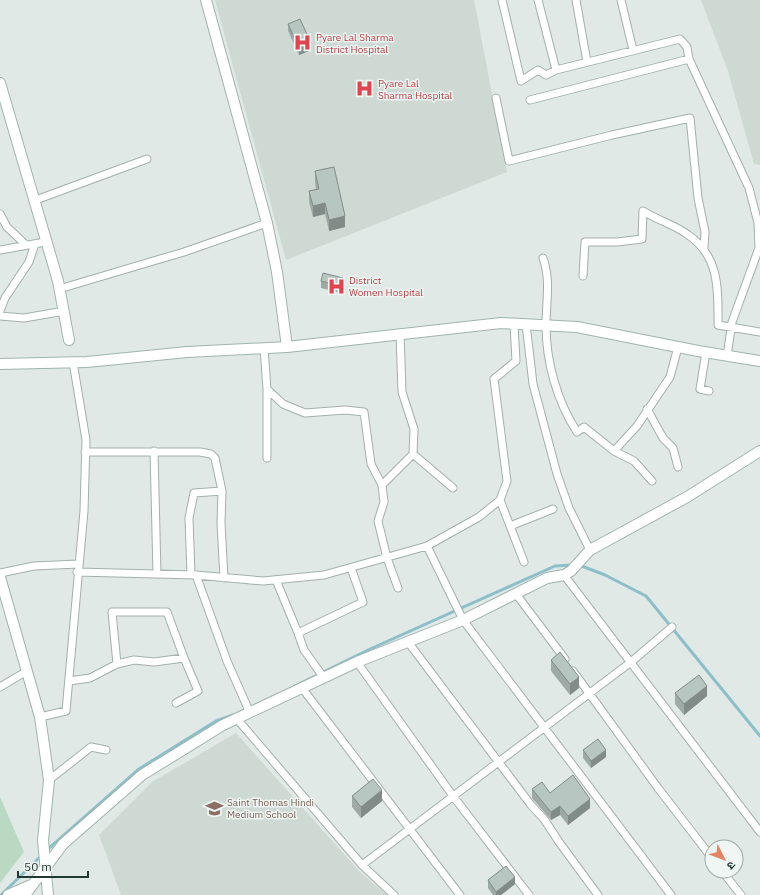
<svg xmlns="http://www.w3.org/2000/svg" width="760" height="895" viewBox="0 0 760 895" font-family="'IBM Plex Sans','Noto Sans Devanagari',sans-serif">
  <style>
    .built { fill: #ced9d4 }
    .green { fill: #bad9c3 }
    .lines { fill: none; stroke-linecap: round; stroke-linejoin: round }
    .stream { stroke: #8cbfca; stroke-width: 3 }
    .street-casing { stroke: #a3b0ac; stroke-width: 9 }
    .secondary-casing { stroke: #a0b4ad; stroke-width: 12 }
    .street { stroke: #fff; stroke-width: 7 }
    .secondary { stroke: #fff; stroke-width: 10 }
    .wall { fill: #9eaaa6 }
    .shaded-wall { fill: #818b87 }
    .building { fill: #b8c6c1; stroke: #818b87 }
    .labels { text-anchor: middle; stroke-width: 3; stroke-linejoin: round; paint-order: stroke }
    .health-label { font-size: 10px; fill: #be3a42; stroke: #eff6f3; text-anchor: start }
    .education-label { font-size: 10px; fill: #785e54; stroke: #eff6f3; text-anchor: start }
  </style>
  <rect width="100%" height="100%" fill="#e0e9e5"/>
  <path class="built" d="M215,0H474L507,172L286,260Z
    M701,0H760V165L754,164L728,71Z
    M236,733L360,872L387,895H121L99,835L152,782Z"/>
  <path class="green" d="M0,797L24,852L0,883Z"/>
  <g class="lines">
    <path class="stream" d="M579,565L605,575L646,596L760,736
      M295,686L368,650L555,566L573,565
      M46,851L139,769L216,721L233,715
      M1,895L42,855"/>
    <defs>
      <path id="street" d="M502,0L521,81L538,70L546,75L556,70L680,39L687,47L689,59
        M538,0L556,70
        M576,0L587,62
        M621,0L633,50
        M496,98L509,161L612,135L690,118L698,198L705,232L704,247
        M530,100L689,59L749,188L758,223L759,248L732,322L727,356
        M33,201L147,159
        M0,214L7,227L26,245
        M0,250L45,242
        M543,258C551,280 546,302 546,325C546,362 557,401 577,432L584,427L614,451L637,426L670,377L678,347
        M583,276L585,242H617L642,239L643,211C657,220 673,224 687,234C720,256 718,289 718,325L760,332
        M59,289L184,252L267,223
        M0,311L5,298L29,262L35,244
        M0,316L24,318L59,312L63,309
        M514,324L516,361L494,379L507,481L500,500L479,517L427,546L463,620L671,895
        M526,324L533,384L557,474L569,508L590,550
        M264,348L267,389L283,404L305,413L345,410L364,412L371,464L382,485
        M706,352L700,389L709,391
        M647,409L663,438L673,448L678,467
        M154,451L157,574
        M614,451L634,461L652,481
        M85,452H200L211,454L215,458L222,491L221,523L224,578
        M413,454L453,488
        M267,458V389
        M500,500L524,562
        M510,526L553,509
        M77,572L196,575L263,581L324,575L427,546
        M0,573L34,566L78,564
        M191,575L189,518L194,493L222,491
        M196,575L227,661L250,713
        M564,575L760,832
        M276,580L298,633L363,602L351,568
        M398,588L387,558L378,521L384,502L382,485L413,454L414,429L402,392L400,333
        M516,594L565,659
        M298,633L304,650L324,678
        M408,642L531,805L544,819L559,842L598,895
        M357,662L453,796L529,895
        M573,671L658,788L712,858
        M69,681L90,678L117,664L134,660L154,662L184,658L167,612H112L117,664
        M0,687L27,671
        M302,688L460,895
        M176,703L198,691L184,658
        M40,717L66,711L84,511L86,440L73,362
        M237,719L362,865L394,895
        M49,780L91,747L106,750
        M362,865L631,662L672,627
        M722,871L741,895"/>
      <path id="secondary" d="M206,0L267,223L277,272L287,347
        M0,83L58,281L69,340
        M0,364L87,362L187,352L287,347L501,323L577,327L698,351L760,361
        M0,577L40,717L49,780L43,840L48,895
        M8,895L31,885
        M25,895L63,844L142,775L223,725L357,662L463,620L547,578L564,575L571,571L590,550L687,497L760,451"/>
    </defs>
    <use href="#street" class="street-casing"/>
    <use href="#secondary" class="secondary-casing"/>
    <use href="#street" class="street"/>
    <use href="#secondary" class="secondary"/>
  </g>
  <path class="wall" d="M288,24L311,50L299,55L288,31Z
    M315,171L345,227L329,231L325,214L313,217L309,202V191L316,190L315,182Z
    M321,281L343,285L341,293L321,288Z
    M551,660L579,688L570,695L551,671Z
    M675,693L707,696L684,715L675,704Z
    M583,750L606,757L591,768L583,758Z
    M532,789L590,808L568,825L560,815L551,820L532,798Z
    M352,796L382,801L361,818L352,807Z
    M488,880L515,884L501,895H493L488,888Z"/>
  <path class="shaded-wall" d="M311,43V50L299,55V48Z
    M325,203V214L313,217V206Z
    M345,216V227L329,231V220Z
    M343,278V285L341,293V286Z
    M579,677V688L570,695V684Z
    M707,686V696L684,715V704Z
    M606,750V757L591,768V761Z
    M382,790V801L361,818V807Z
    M590,799V808L568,825V816Z
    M560,806V815L551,820V812Z
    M515,877V884L501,895H496V892Z"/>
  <path class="building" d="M300,19L311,43L299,48L288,24Z
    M334,167L345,216L329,220L325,203L313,206L309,191L319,189L315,171Z
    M323,273L343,278L341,286L321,281Z
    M560,652L579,677L570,684L551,660Z
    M699,675L707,686L684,704L675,693Z
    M598,739L606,750L591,761L583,750Z
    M573,775L590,799L568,816L560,806L551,812L532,789L542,782L550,793Z
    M373,779L382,790L361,807L352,796Z
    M506,866L515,877L496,892L488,880Z"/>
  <defs>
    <symbol id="hospital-bare" viewBox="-9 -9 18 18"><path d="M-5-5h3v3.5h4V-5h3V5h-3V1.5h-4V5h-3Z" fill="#e0444e" stroke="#eff6f3" stroke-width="2.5" paint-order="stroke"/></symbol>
    <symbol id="school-bare" viewBox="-9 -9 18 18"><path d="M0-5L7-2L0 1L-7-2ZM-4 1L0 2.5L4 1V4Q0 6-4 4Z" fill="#8d6e63" stroke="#eff6f3" stroke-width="2.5" paint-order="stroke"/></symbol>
  </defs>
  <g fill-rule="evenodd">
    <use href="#hospital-bare" x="290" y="30" width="25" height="25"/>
    <use href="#hospital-bare" x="352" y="76" width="25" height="25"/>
    <use href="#hospital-bare" x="324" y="274" width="25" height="25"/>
    <use href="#school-bare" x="202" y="796" width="25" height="25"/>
  </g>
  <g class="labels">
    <g class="health-label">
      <text x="316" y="41">Pyare Lal Sharma<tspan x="316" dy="12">District Hospital</tspan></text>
      <text x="378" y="87">Pyare Lal<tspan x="378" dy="12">Sharma Hospital</tspan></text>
      <text x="349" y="284">District<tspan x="349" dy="12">Women Hospital</tspan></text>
    </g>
    <g class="education-label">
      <text x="227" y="806">Saint Thomas Hindi<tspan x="227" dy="12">Medium School</tspan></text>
    </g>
  </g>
  <g transform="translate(724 859) rotate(132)"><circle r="19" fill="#eff6f3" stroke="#9daaa6"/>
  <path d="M0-3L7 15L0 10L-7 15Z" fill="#e58462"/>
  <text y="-6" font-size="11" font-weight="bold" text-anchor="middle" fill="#223832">उ</text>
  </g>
  <path d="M18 871v6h70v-6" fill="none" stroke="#223832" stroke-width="2"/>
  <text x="24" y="871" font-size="12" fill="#223832" stroke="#eff6f3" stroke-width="3" paint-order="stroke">50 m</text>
</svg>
